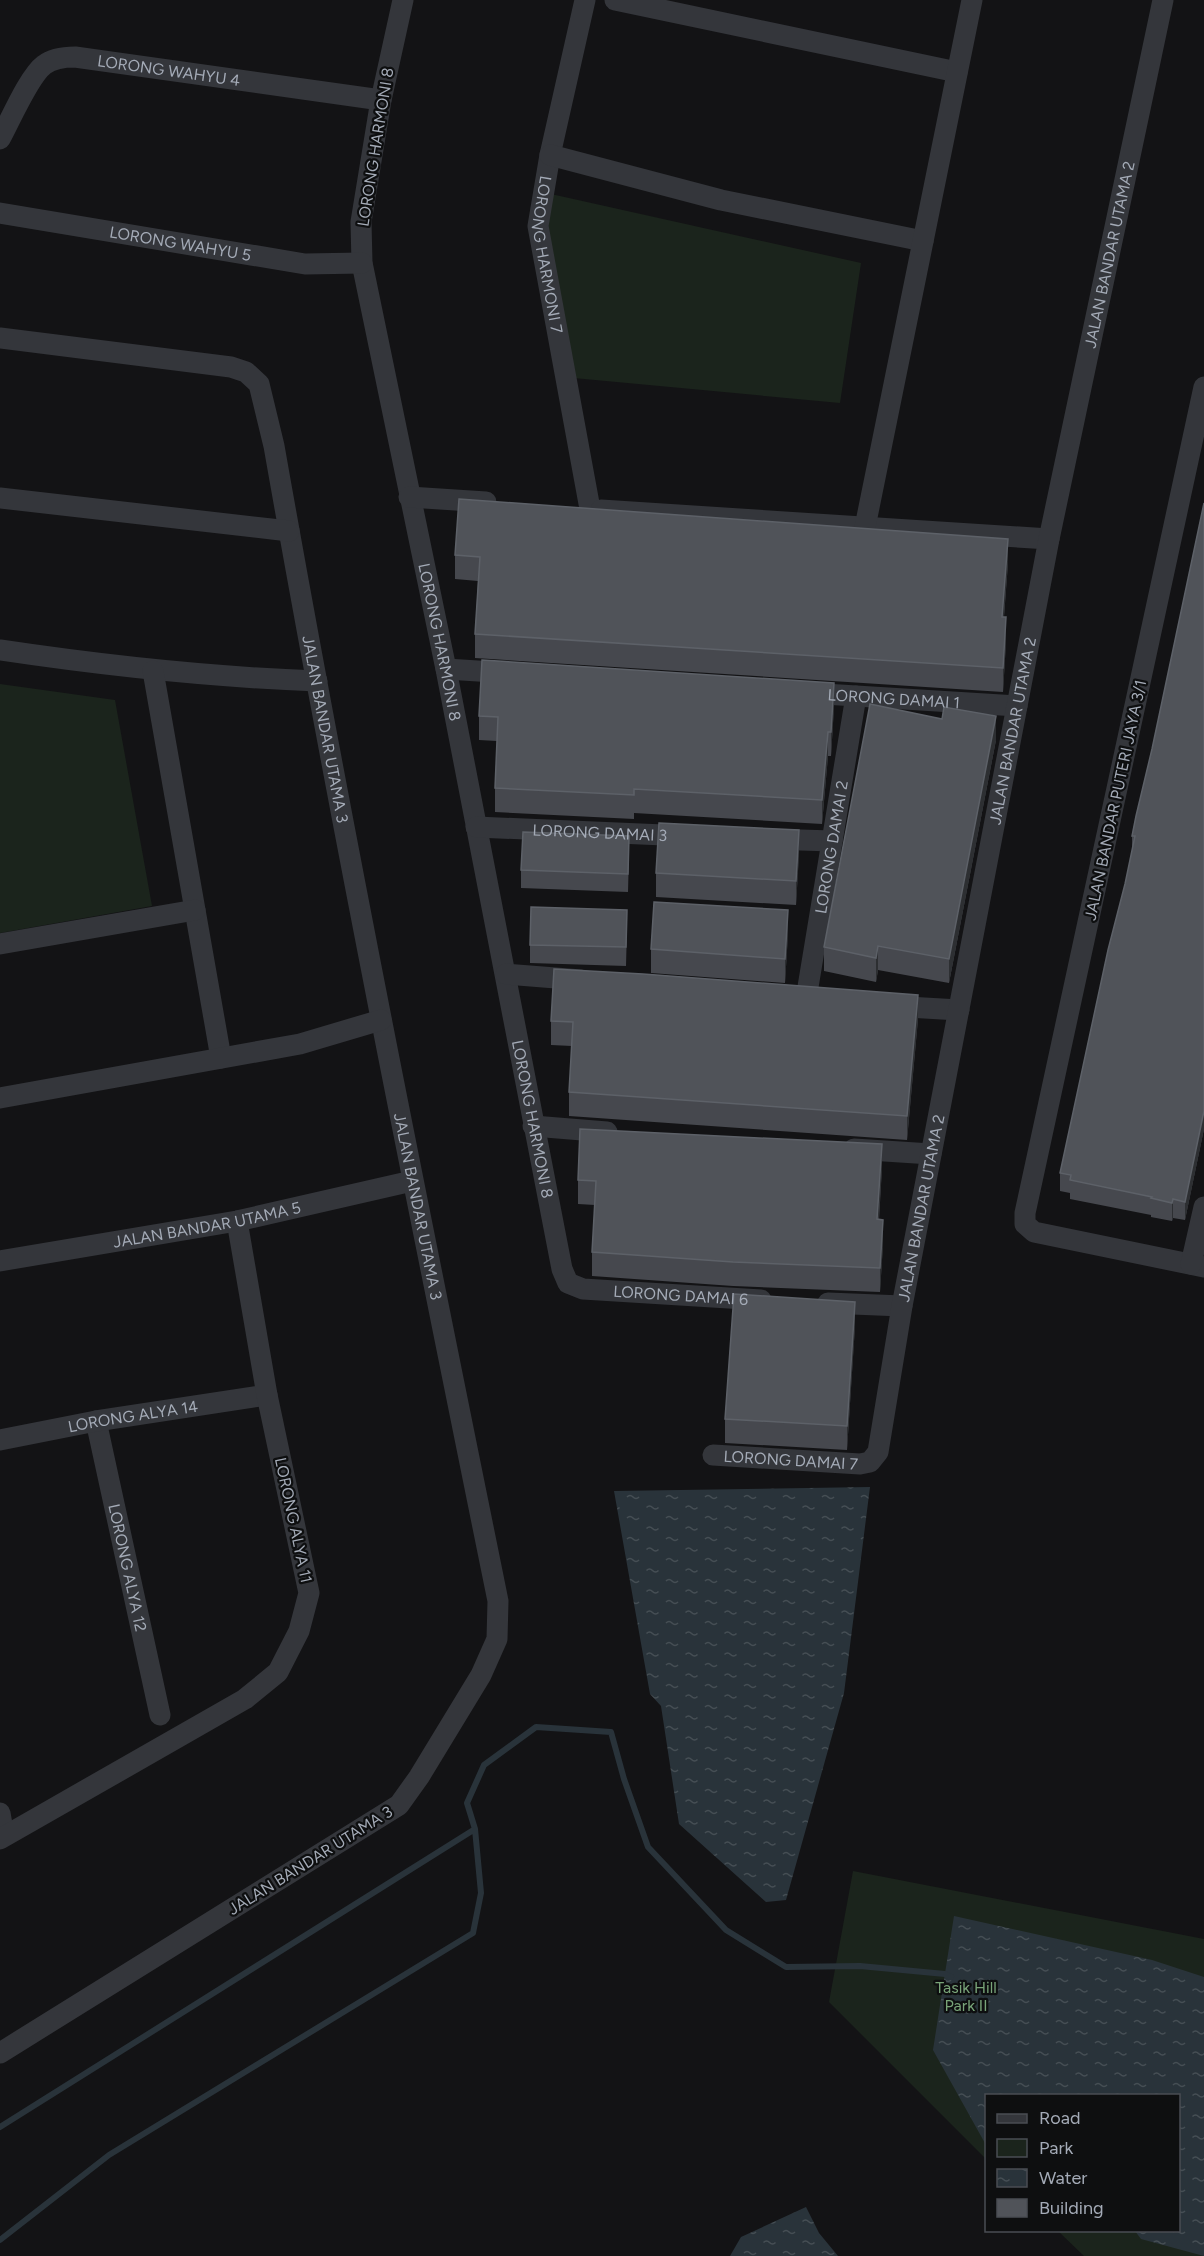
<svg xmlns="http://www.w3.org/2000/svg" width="1204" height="2256" viewBox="0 0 1204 2256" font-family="Figtree,sans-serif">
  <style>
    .park { fill: #1b241c }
    .water { fill: url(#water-ripples) }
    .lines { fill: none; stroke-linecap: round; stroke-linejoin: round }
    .stream { stroke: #29333a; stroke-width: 6 }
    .street { stroke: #34363b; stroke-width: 21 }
    .wall { fill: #46484e }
    .shaded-wall { fill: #2d2f32 }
    .building { fill: #505359; stroke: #5d6168; stroke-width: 1.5 }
    .labels { text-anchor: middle; stroke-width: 4.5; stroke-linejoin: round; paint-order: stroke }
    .street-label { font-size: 16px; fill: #a4abb7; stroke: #0e0f10 }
    .park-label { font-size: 16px; fill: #79a479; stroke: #0e0f10 }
  </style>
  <defs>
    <pattern id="water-ripples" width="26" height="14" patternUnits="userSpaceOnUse" patternTransform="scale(1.5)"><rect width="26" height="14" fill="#29333a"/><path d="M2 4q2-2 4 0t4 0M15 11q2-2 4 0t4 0" fill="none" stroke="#454e54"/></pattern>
  </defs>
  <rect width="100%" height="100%" fill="#131315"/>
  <path class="park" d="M542,192L861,263L840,403L563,377Z
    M0,684L115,700L152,906L0,933Z
    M853,1871L1204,1939V2256H1084L1058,2231L1178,2230V2096H986V2159L829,2002Z"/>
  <path class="water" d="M870,1487L844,1693L786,1900L766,1902L679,1824L661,1706L650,1694L614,1491Z
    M954,1916L1152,1960L1204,1977V2256L1141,2239L1135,2231L1178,2230V2096H986V2145L933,2050Z
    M806,2207L819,2233L838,2256H730L741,2237Z"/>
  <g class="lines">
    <path class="stream" d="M0,2127L475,1829
      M0,2240L109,2155L473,1933L481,1893L475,1829L467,1803L484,1765L536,1727L611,1732L624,1779L648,1847L726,1930L786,1967L860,1966L945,1974L951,1977"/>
    <g class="street">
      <path id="s1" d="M403,0L381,100L361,222L362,263L446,669L562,1269L568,1283L583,1289L761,1300"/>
      <path id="s2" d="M585,0L550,155L538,226L590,509"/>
      <path d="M615,0L957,72"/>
      <path id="s3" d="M0,139C10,121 29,76 44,65C53,58 64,57 75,57L381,100"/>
      <path d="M550,155L721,200L923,241"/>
      <path id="s4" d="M0,213L305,264L362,263"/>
      <path id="s5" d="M0,338L231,367L246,372L259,384L274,446C342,832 420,1217 498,1601L497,1639L481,1675L419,1777L399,1805L0,2053"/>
      <path d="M1204,387L1025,1213V1224L1034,1232L1204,1267"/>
      <path d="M409,497L486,502"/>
      <path d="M0,498L289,531"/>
      <path d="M601,510L1049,539"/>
      <path d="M865,527L972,0"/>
      <path d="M0,650C107,666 208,677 317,681"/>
      <path d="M446,669L510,673"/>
      <path d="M153,671L221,1058"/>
      <path id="s6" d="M808,693L1017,706"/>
      <path id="s7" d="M476,827L687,836"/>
      <path d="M769,839L832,841"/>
      <path d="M0,944L195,910"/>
      <path d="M506,974L581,980"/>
      <path id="s8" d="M806,999L856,696"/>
      <path d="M890,1006L959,1010"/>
      <path d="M0,1098L300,1044L381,1020"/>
      <path d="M533,1126L607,1132"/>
      <path d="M854,1149L931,1154"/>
      <path id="s9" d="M0,1261L237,1221L412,1181"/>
      <path d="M1191,1264L1204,1207"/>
      <path d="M828,1303L902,1306"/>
      <path id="s10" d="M96,1421L160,1715"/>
      <path id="s11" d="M0,1440L96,1421L267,1395"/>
      <path id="s12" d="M713,1455L860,1464L870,1462L878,1452L902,1306L1049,539L1163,0"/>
      <path d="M0,1813L4,1836"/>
      <path d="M0,1839L245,1699L278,1672L299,1631L309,1593L267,1395L237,1221"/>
    </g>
  </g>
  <path class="wall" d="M1204,503V1129L1185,1220L1173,1218L1172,1221L1151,1217V1215L1070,1199V1193L1060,1191V1173L1125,884L1132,851V836L1152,749Z
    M455,555L1008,563L1004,617L1006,642L1003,692L475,658V634L478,581L455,579Z
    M834,707L831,756H828L822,824L634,813V819L495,812V788L497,741L479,740V716Z
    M996,740L949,983L878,970L876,982L824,971V947Z
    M629,854L628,892L521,888V870Z
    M799,854L796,905L656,897V873Z
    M627,928L626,966L530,963V945Z
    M788,934L785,983L651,973V949Z
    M918,1019L907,1140L569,1116V1092L572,1046L551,1045V1021Z
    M882,1168L879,1220L883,1244L880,1292L733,1286L592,1276V1252L595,1205L578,1204V1180Z
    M855,1326L847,1450L725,1443V1419Z"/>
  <path class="shaded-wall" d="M1008,539V563L1002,641V617Z
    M1006,617V642L1003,692V668Z
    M834,683V707L831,756V732Z
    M996,716V740L949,983V959Z
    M828,732V756L822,824V800Z
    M799,830V854L796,905V881Z
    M788,910V934L785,983V959Z
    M878,946V970L876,982V958Z
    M918,995V1019L907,1140V1116Z
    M1204,1111V1129L1185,1220V1202Z
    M882,1144V1168L877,1243V1219Z
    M1173,1199V1218L1172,1221V1203Z
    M883,1220V1244L880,1292V1268Z
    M855,1302V1326L847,1450V1426Z"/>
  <path class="building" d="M459,499L1008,539L1002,617H1006L1003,668L475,634L480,557L455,555Z
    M1204,503V1111L1185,1202L1173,1199L1172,1203L1151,1198L1152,1197L1070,1180L1071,1175L1060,1173L1108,950L1125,884L1135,836H1132L1136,816L1152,749Z
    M482,660L834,683L831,732H828L822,800L634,789V795L495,788L498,717L479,716Z
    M870,704L942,719L944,707L996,716L949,959L878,946L876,958L824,947Z
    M659,823L799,830L796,881L656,873Z
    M523,832L629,836L628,874L521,870Z
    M654,902L788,910L785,959L651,949Z
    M531,907L627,910L626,947L530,945Z
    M554,969L643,974L918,995L907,1116L569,1092L573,1022L551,1021Z
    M580,1129L882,1144L877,1219L883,1220L880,1268L733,1262L592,1252L596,1181L578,1180Z
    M734,1294L855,1302L847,1426L725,1419Z"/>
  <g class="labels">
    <g class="street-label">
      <text dy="6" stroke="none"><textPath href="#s3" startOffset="214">LORONG WAHYU 4</textPath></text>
      <text transform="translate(375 147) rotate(-81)" y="6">LORONG HARMONI 8</text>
      <text dy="6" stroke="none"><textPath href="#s4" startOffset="183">LORONG WAHYU 5</textPath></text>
      <text dy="6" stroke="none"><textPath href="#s2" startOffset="260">LORONG HARMONI 7</textPath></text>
      <text dy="6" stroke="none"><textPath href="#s12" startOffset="1390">JALAN BANDAR UTAMA 2</textPath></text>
      <text dy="6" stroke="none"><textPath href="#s1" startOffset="654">LORONG HARMONI 8</textPath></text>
      <text dy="6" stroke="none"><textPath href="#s6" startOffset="86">LORONG DAMAI 1</textPath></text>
      <text dy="6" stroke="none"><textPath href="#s5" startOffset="618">JALAN BANDAR UTAMA 3</textPath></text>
      <text dy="6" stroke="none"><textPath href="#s12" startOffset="904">JALAN BANDAR UTAMA 2</textPath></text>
      <text transform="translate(1115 800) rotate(-78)" y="6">JALAN BANDAR PUTERI JAYA 3/1</text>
      <text dy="6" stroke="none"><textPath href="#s7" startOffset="124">LORONG DAMAI 3</textPath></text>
      <text dy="6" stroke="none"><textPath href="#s8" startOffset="154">LORONG DAMAI 2</textPath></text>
      <text dy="6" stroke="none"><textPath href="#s1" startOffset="1140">LORONG HARMONI 8</textPath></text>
      <text dy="6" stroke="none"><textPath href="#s5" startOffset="1104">JALAN BANDAR UTAMA 3</textPath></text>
      <text dy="6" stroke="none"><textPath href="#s12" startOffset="418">JALAN BANDAR UTAMA 2</textPath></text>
      <text dy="6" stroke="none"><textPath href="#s9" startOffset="210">JALAN BANDAR UTAMA 5</textPath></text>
      <text dy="6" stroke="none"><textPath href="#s1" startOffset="1422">LORONG DAMAI 6</textPath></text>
      <text dy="6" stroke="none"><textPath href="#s11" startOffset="135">LORONG ALYA 14</textPath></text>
      <text dy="6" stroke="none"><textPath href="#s12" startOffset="78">LORONG DAMAI 7</textPath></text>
      <text transform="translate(294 1520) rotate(78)" y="6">LORONG ALYA 11</text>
      <text dy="6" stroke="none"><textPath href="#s10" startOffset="150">LORONG ALYA 12</textPath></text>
      <text transform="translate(310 1860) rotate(-32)" y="6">JALAN BANDAR UTAMA 3</text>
    </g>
    <g class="park-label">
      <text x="966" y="1993">Tasik Hill<tspan x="966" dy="18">Park II</tspan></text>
    </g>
  </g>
  <rect x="985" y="2094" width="195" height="138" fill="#0e0f10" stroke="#4a4d53" stroke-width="1.5"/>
  <rect x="997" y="2114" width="30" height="9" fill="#34363b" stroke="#4a4d53" stroke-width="1.5"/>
  <text x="1039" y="2124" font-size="18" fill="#a4abb7">Road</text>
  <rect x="997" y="2139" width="30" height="18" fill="#1b241c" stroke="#4a4d53" stroke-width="1.5"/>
  <text x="1039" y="2154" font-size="18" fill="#a4abb7">Park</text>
  <rect x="997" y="2169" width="30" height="18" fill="url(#water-ripples)" stroke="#4a4d53" stroke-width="1.5"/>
  <text x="1039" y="2184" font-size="18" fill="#a4abb7">Water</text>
  <rect x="997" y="2199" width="30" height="18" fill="#505359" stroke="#4a4d53" stroke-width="1.5"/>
  <text x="1039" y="2214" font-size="18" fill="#a4abb7">Building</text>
</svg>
